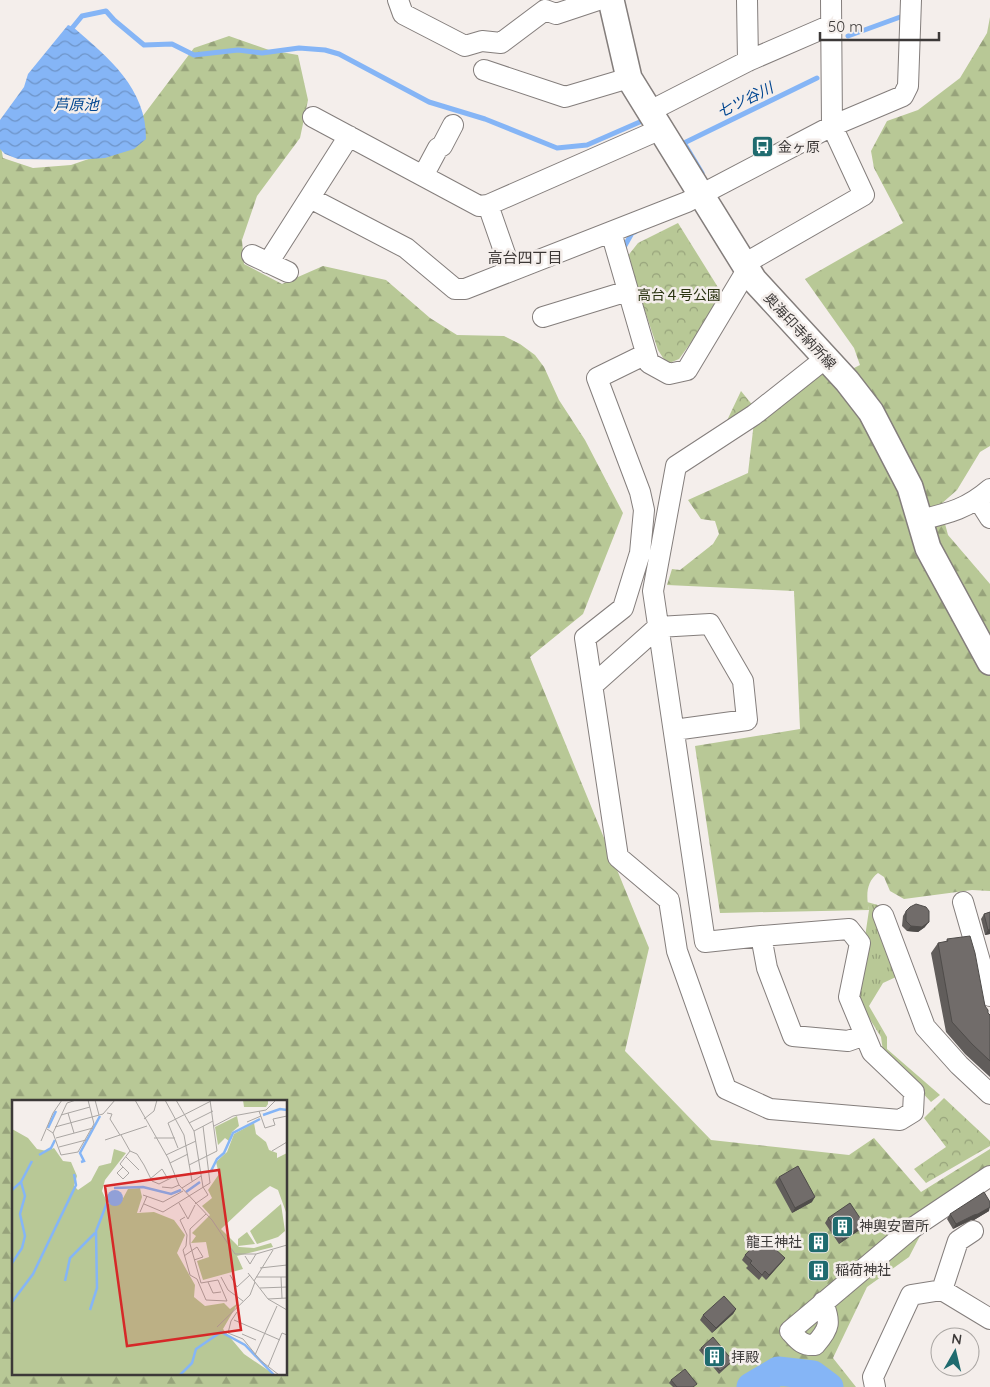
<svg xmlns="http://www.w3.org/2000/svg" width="990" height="1387" viewBox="0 0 990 1387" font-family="Quicksand,'Noto Sans JP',sans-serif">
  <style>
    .grass { fill: url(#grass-tufts) }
    .forest { fill: url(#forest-firs); fill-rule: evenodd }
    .park { fill: url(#park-crowns) }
    .water { fill: url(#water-waves) }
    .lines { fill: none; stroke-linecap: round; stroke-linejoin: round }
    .stream { stroke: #85b5f6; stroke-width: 5 }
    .river { stroke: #85b5f6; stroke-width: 29 }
    .minor-casing { stroke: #847e7c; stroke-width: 22 }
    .major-casing { stroke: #847e7c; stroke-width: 28 }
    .minor { stroke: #fff; stroke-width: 20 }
    .major { stroke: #fff; stroke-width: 25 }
    .wall { fill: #615d5b }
    .shaded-wall { fill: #4f4c4a }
    .building { fill: #716c6a; stroke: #4f4c4a }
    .labels { text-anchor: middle; stroke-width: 5; stroke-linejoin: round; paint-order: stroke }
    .poi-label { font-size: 14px; fill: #3c3938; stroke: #f4eeeb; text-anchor: start }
    .park-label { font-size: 14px; fill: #2a3311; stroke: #f4eeeb }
    .street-label { font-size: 14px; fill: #3c3938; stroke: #f4eeeb }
    .water-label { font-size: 15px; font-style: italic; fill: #034791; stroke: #f4eeeb }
    .neighbourhood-label { font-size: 15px; fill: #3c3735; stroke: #f4eeeb }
    .inset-river { fill: none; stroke: #85b5f6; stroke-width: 2.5 }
    .inset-road { fill: none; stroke: #aaa6a3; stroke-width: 1 }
    .view { fill: #d62828; fill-opacity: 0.15; stroke: #d62828; stroke-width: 2.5 }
    .inset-edge { fill: none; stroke: #3c3938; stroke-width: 2.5 }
  </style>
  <defs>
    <pattern id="grass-tufts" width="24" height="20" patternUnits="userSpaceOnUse" patternTransform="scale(1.25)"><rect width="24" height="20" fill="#b8c896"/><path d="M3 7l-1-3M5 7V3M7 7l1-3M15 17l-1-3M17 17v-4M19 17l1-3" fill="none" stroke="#97a37b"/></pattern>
    <pattern id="forest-firs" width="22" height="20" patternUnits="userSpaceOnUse" patternTransform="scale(1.25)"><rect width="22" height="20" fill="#b8c896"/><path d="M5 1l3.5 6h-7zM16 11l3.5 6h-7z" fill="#97a37b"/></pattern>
    <pattern id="park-crowns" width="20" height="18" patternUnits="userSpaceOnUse" patternTransform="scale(1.25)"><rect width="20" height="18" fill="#b8c896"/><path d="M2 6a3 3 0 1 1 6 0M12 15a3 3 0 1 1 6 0" fill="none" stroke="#97a37b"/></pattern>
    <pattern id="water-waves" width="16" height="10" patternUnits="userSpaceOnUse" patternTransform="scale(1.25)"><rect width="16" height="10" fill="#85b5f6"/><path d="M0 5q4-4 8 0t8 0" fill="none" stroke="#6e94c8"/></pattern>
  </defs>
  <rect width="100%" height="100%" fill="#f4eeeb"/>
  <path class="grass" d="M867,902L885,907L899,970L896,977L883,983L869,1006L887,1037V1049L940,1095L931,1102L883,1051L881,1037L856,997L869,910Z"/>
  <path class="forest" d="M990,17V446L980,452L957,490L940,505L948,535L990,584V891L972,890L904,899L890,891L884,877L878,873C866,882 866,896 869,910L720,913L695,746L800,729L794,591L667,585L672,569L680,570L713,544L719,534L715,521L701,519L688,500L748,473L754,422L815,374L824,373L830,380L860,365L854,348L805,279L903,223L874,168L871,151L887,121L918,110L960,78L987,33Z
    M229,36L269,50L298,55L308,100L300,138L257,196L242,240L244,264L282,284L323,266L386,280L430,318L457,335L504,336L520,344L535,355L544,367L559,400L585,440L623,513L583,614L530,657L649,948L625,1051L711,1140L849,1155L874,1138L921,1192L990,1149V1179L921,1234L909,1257L867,1287L833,1358L856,1387H0V141L3,158L33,168L71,165L118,149L194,48ZM14,1101H286V1373H14Z"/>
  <path class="park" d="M678,223L724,297L679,359L667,364L658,350L627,257L638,243Z
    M741,391L754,407L722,431Z
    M944,1098L990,1141V1146L926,1183L914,1169L946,1147L924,1118Z"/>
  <path class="water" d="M68,25L73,27C108,57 147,89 146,139L134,149L105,158L76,160L18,159L5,154L0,149V120L24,87L28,74Z"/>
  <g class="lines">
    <path class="stream" d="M73,27L82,16L106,11L114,20L144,45L172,44L194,55L238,50L262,53L299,48L325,50L339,54L429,102L485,119L557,148L587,145L642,121
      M848,36L903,16
      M702,173L684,143L817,78
      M623,249L632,233L635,232"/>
    <path class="river" d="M751,1387L778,1371L813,1375L829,1387"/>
    <defs>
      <path id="minor" d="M398,0L403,14L465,46L482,41L501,43L545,10L556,14L598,0
        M747,0L748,61
        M484,70L565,97L629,78
        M650,111L748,61L831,25
        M313,117L479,206L488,205L661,129
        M423,176L438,148L442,146L453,125
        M310,198L406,248L455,289H465L687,202L832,126L903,96L908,86L911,0
        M488,205L511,271
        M611,232L649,363L669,374L687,370L747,270
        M252,255L288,272
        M268,263L349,136
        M744,264L864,195L832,126L831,0
        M543,317L628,291
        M646,354L597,378L640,492L644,510L640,553L623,608L585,638L618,857L669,900L677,951L726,1089L770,1109L900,1120L913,1112L914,1092L872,1052L849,997L860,943L849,929L761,936L705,942L653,591L676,466L754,415L826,358
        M978,499L990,518
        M920,520C949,513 967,509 990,489
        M593,685L658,627L710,624L743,681L747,720L674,730
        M963,902L990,996
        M883,915L925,1027L959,1065L990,1094
        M761,936L767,968L793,1036L848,1041L865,1035
        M942,1290L958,1241L973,1231
        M823,1302C830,1323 831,1327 815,1345C802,1346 798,1340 790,1331L911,1229L990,1176
        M875,1387L873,1377L911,1295L942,1290L990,1319"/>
      <path id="major" d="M611,0L629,78L754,280L847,381L871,412L910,487L928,548L990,662"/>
    </defs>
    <use href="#minor" class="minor-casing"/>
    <use href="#major" class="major-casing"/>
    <use href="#minor" class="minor"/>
    <use href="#major" class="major"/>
  </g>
  <path class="wall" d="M906,911L925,927L918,932L907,931L902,926L903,916Z
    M990,912V934L985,935L981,919L984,914Z
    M947,939L988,1013L990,1015V1077L965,1054L946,1032L931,953L938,943L946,942Z
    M779,1177L812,1202L792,1213L775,1182Z
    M989,1211L974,1220H971L953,1229L947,1219L950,1214Z
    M828,1218L864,1224L861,1229L839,1244L825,1223Z
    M745,1255L785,1258L781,1263L766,1280L762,1276L759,1280L746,1268L748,1266L742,1260Z
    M736,1309L733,1314L712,1333L700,1320L703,1315Z
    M701,1348L731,1363L719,1374L699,1350Z
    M671,1380L695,1387H673L669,1383Z"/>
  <path class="shaded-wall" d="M929,922L925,927L918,932L907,931L911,926Z
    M990,929V934L985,935L988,930Z
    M815,1197L812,1202L792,1213L795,1208Z
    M990,1207L989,1211L974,1220H971L953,1229L956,1224Z
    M864,1224L861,1229L839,1244L843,1239Z
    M785,1258L781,1263L766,1280L769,1275Z
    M736,1309L733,1314L712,1333L716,1328Z"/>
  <path class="building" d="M916,904L926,907L929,911V922L922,927L911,926L906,921V911L910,907Z
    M990,912V929L988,930L984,914Z
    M970,936L975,953L985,1006L988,1010V1013L990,1015V1061L972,1044L952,1022L938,943L948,941L947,939Z
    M798,1166L815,1197L795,1208L779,1177Z
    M984,1192L990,1202V1207L978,1214L974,1215L956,1224L950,1214Z
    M850,1203L864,1224L843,1239L828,1218Z
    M762,1237L785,1258L769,1275L765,1271L762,1275L750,1263L752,1261L745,1255Z
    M724,1296L736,1309L716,1328L703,1315Z
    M713,1337L733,1361L720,1371L701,1348Z
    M685,1369L697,1384L693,1387H677L671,1380Z"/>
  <defs>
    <symbol id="bus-square" viewBox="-11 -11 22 22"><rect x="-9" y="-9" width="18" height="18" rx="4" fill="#1f6b6f" stroke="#f4eeeb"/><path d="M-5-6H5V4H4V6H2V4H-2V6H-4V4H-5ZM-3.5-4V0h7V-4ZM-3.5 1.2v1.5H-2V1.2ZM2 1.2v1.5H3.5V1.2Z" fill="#fff"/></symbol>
    <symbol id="building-square" viewBox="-11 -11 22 22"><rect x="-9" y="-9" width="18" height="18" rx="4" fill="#1f6b6f" stroke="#f4eeeb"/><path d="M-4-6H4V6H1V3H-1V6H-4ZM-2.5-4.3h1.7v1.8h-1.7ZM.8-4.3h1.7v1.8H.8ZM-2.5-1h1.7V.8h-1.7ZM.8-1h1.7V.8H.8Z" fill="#fff"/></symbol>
  </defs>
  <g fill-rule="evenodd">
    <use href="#bus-square" x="750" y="134" width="25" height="25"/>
    <use href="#building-square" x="830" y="1214" width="25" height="25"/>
    <use href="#building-square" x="806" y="1230" width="25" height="25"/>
    <use href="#building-square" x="806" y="1258" width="25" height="25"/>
    <use href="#building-square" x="702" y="1344" width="25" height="25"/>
  </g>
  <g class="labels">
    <g class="poi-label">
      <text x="778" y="152">金ヶ原</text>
      <text x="859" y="1231">神輿安置所</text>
      <text x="802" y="1247" text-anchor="end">龍王神社</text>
      <text x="835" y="1275">稲荷神社</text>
      <text x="731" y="1362">拝殿</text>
    </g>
    <g class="park-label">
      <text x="679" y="300">高台４号公園</text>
    </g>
    <g class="street-label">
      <text transform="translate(800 331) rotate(47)" y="5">奥海印寺納所線</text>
    </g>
    <g class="water-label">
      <text transform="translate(745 100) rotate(-26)" y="5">七ツ谷川</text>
      <text x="76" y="110">芦原池</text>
    </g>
    <g class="neighbourhood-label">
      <text x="525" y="263">高台四丁目</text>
    </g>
  </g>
  <g transform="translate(12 1100)">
    <rect width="275" height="275" fill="#f4eeeb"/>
    <path d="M225,16L227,26L220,32L217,41L213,38L206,45L203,27ZM242,23L244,34L254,42L257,50L265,53V58L275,53V115L266,90L258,86L242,98L209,129L227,147L242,148L259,143L261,147L225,156L231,169L191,180L185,161L197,157L194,142L179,143L184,136L180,133L198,115L190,106L200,98L196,90L207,74L204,62L215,52L222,34ZM0,29L16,38L25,49L35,51L42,48L51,61L59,62L65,76L62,86L66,90L79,81L87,66L99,63L102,49L114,53L93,80L90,91L96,104L109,102L116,89L128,88L130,97L125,113L142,112L162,120L173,135L165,153L183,185L182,197L193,206L212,203L218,209L226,203L211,229L232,254L263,275H0Z" fill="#b8c896"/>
    <path d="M231,0H256V4L254,7H232ZM269,104L273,131L266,137L245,144L238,131ZM235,132L243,144L226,146V139Z" fill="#b8c896"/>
    <path d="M95 98a8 8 0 1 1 16 0a8 8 0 1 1-16 0Z" fill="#85b5f6"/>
    <path class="inset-river" d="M251,15L268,9L275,10M36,28L44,11M27,55L39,48L43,40M69,62L72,61L68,53L88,16M199,71L205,59L212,53L221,33L248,19M102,88L131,87L159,94L169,90M0,90L9,82L20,61M174,92L188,82M0,163L10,148L13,136L8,114L13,96L9,82M53,181L58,158L83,133M0,202L21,174L64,85L62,74M78,210L85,188L84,131L95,103M168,275L180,263L184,249L209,232L233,245L262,275"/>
    <path class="inset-road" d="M83,0L87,15M123,0L156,58L167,85L200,120L223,154H244L275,145M153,0L172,35L180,81M164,0L182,31L191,87L196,95L183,104M247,11L253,28L263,25L261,19L275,16M56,13L62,33M95,13L100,14L98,19L108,35M49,15L78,7M132,19L142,11L145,0M235,22L249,16M177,23L201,11M202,26L221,16L254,10L264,0M43,27L91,14L103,0M35,29L41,33L49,55L66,52L82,24L76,0M182,31L201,21M41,33L55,3L64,0M109,35L118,51L125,54L132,65L140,81L147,84L163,76M44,38L81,28M142,38H163M93,40L135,26M29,41L41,13L50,0M47,47L74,40M166,48L156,23L199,1M260,51L275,42M154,55L184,41M114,57L127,70M158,63L176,54M177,65L205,51L198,0M111,67L117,73L111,79L105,73L111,67L108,64L118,51M138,79L150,69L156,79M150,87L160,88L167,85M170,88L189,76M131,95L151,102L171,91M167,103L176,119L183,105M132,104L151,112L198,83L191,26M128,112L135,96M173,117L168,120L175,135L174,146L171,150L178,175L185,179L194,200L215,201L206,180L189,183L178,144V129L194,114M172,156L185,147L191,157L182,160M233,156L238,164L244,154M248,168L275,165M236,173L256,199L275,210M218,175L225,187L238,175M209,177L216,190L231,201M244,177H275M269,177L270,198M242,181L261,150M196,182L201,193L209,192M248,188L275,187M256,199L275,198M225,212L219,221L216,233L231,239L248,260L267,275M222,220L268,240M205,227L238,195L243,182M230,234L244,240M243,255L265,206M256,267L270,233L275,235"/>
    <path class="view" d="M207,70L229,230L115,246L93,86Z"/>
    <rect width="275" height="275" class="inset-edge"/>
  </g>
  <g transform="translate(955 1352) rotate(8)"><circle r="24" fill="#f4eeeb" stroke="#aaa6a3"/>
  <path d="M0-4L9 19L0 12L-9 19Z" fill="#1f6b6f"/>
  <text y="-8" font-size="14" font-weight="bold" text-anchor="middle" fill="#3c3938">N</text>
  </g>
  <path d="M820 32v8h119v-8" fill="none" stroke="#3c3938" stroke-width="2.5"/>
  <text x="828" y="32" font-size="15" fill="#3c3938" stroke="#f4eeeb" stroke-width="4" paint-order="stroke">50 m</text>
</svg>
